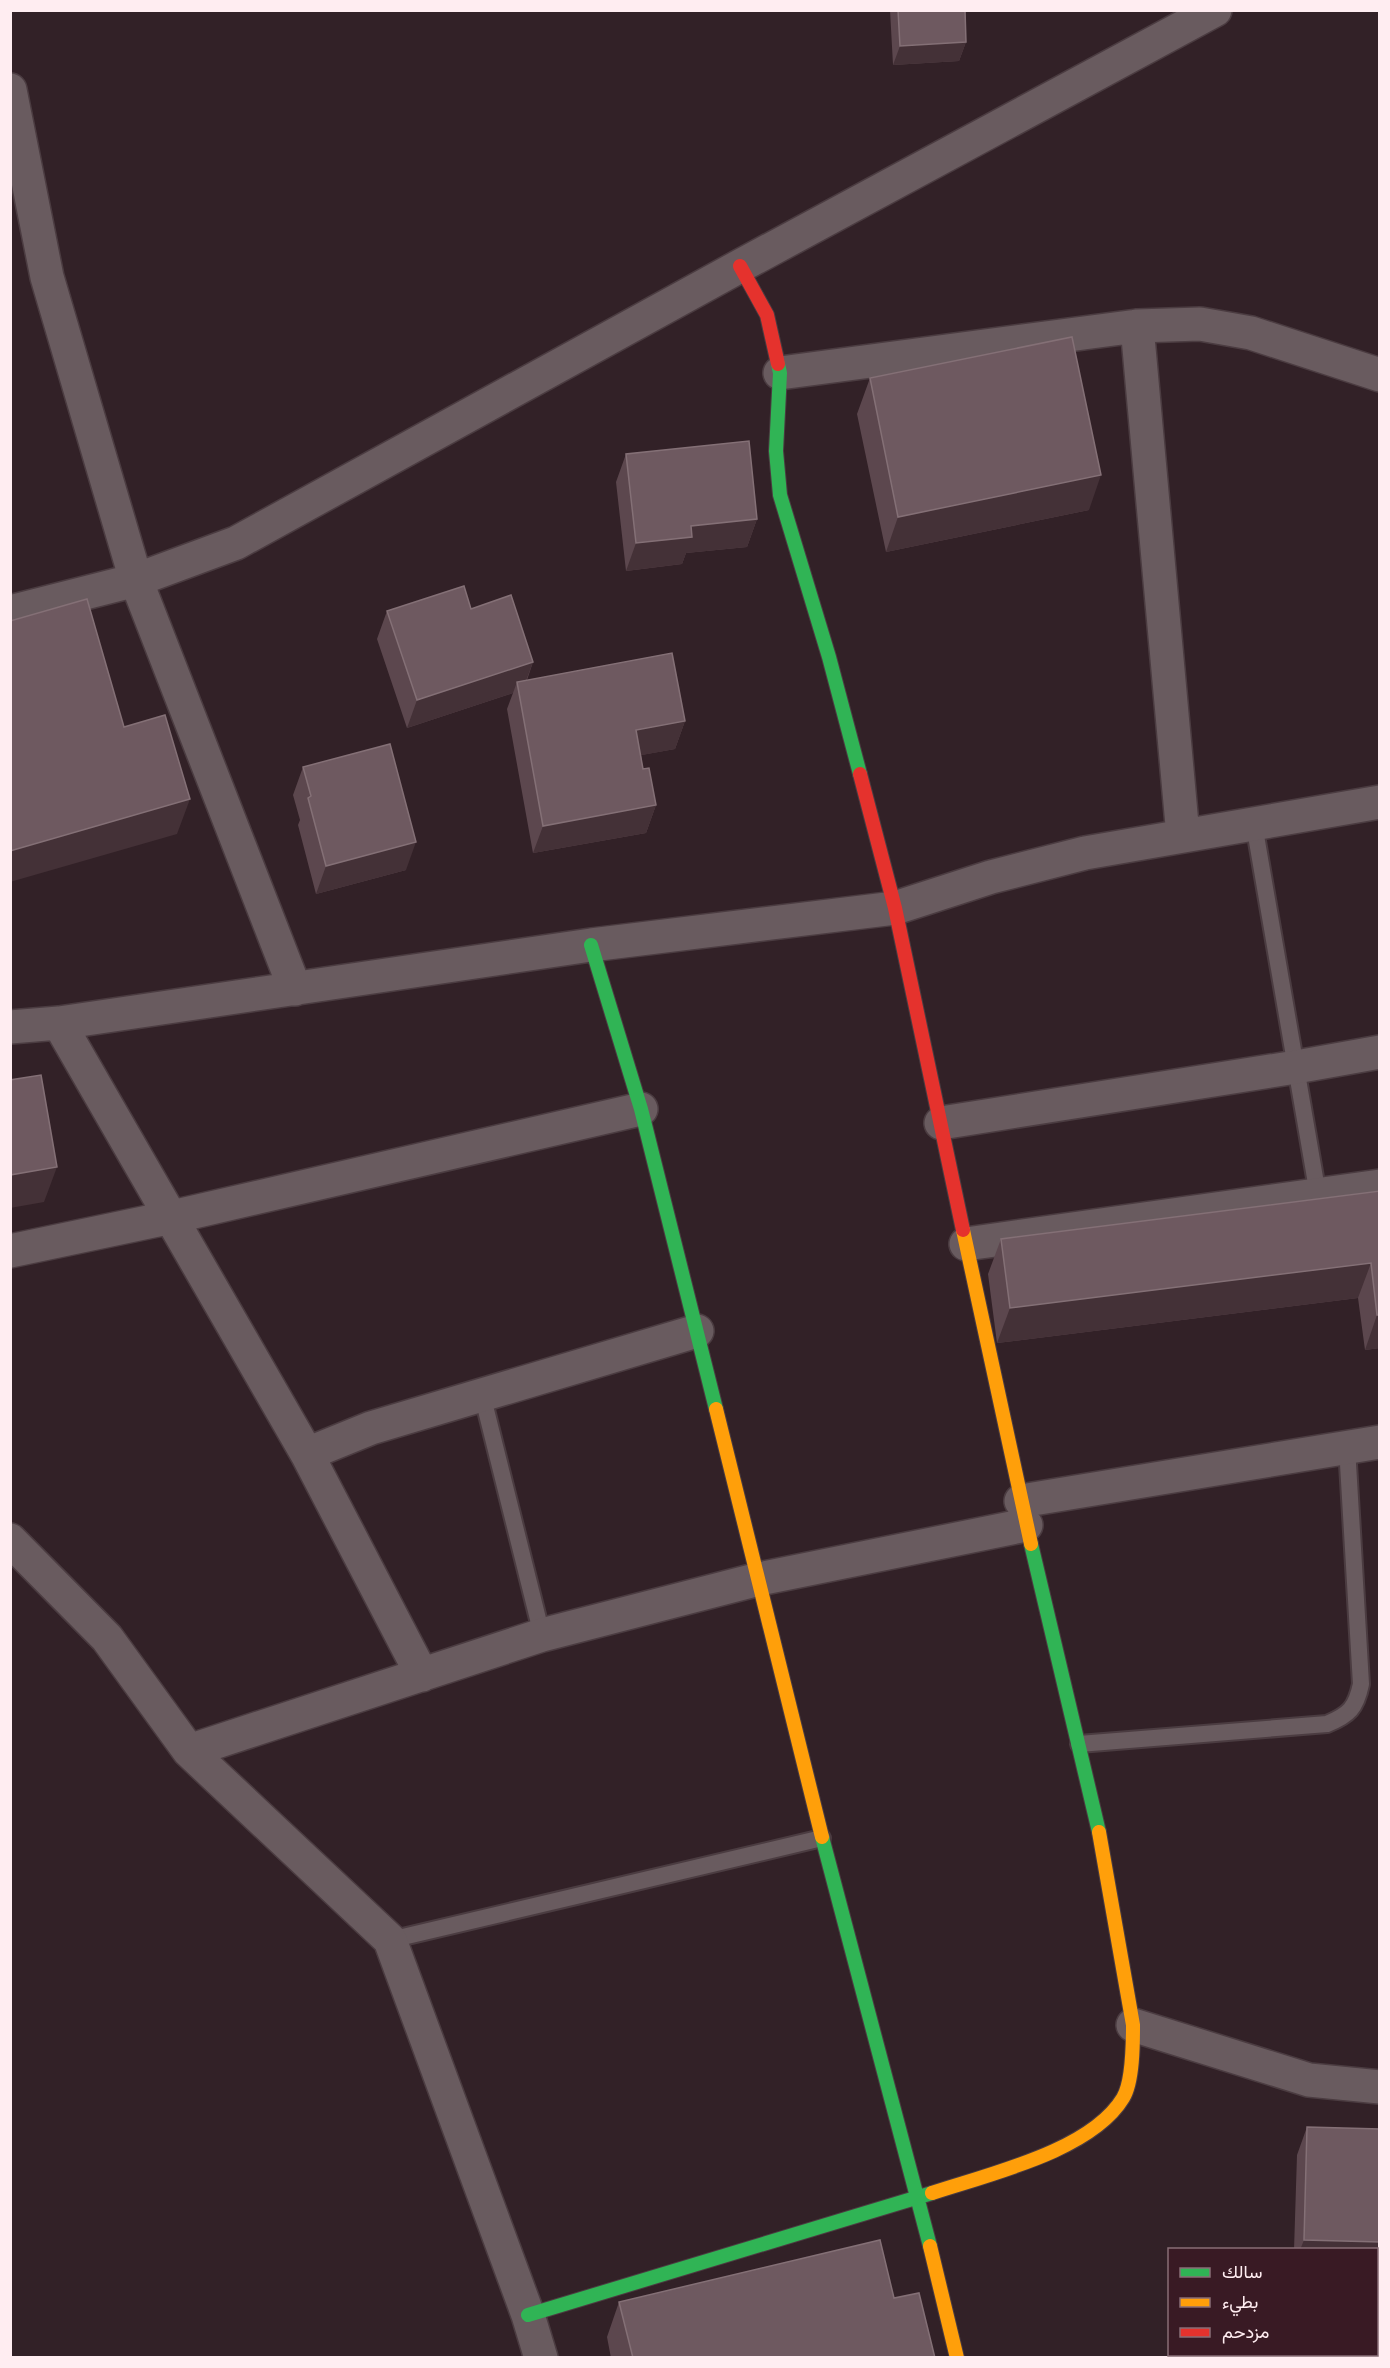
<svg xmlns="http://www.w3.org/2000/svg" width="1390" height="2368" viewBox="0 0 1390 2368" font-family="'Varela Round',Vazirmatn,sans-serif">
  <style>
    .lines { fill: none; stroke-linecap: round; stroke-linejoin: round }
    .lane-casing { stroke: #4b3c41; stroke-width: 20 }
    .street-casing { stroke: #4b3c41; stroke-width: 36 }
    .fast-casing { stroke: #4b3c41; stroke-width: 16 }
    .slow-casing { stroke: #4b3c41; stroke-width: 16 }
    .jam-casing { stroke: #4b3c41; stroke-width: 16 }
    .lane { stroke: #695b5f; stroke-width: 16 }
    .street { stroke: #695b5f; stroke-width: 33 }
    .fast { stroke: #30b455; stroke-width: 14 }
    .slow { stroke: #ff9f0a; stroke-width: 14 }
    .jam { stroke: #e5322d; stroke-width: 14 }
    .wall { fill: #5c474e }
    .shaded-wall { fill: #443137 }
    .building { fill: #6e5960; stroke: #847076; stroke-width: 1.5 }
  </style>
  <rect width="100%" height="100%" fill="#322127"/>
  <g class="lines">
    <defs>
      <path id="lane" d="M1254,824L1318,1195
        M482,1394L542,1635
        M1079,1744L1327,1724C1349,1715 1356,1708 1361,1684L1347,1447
        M390,1940L822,1838"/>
      <path id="street" d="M10,90L47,277L136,580L295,989
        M1137,326L1183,836
        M780,373L1137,326L1200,324L1251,333L1380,375
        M10,612L136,580L236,543L740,266L1215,10
        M59,1023L307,1454L422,1675
        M10,1027L59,1023L591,945L895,908L991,877L1085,853L1380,802
        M941,1123L1296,1067L1380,1052
        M966,1244L1380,1186
        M10,1251L172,1217L641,1109
        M307,1454L371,1428L697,1331
        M1021,1501L1380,1442
        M10,1540L107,1638L189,1751L390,1940L528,2315L541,2358
        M189,1751L542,1635L759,1579L1026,1525
        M1133,2025L1309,2080L1380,2087"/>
      <path id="fast" d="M778,364L780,373L776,451L780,495L829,657L860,774
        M591,945L641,1109L716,1409
        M1031,1544L1099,1832
        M822,1837L930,2246
        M528,2315L932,2193"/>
      <path id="slow" d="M963,1230L1031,1544
        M716,1409L822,1837
        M932,2193C989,2174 1091,2151 1123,2098C1133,2082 1133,2043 1133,2025L1099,1832
        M930,2246L957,2358"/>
      <path id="jam" d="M740,266L767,315L778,364
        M860,774L895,908L963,1230"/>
    </defs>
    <use href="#lane" class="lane-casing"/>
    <use href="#street" class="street-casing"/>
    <use href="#fast" class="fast-casing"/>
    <use href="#slow" class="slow-casing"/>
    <use href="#jam" class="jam-casing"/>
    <use href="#lane" class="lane"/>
    <use href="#street" class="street"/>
    <use href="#fast" class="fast"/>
    <use href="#slow" class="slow"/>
    <use href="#jam" class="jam"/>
  </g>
  <path class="wall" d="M890,10H965L966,42L959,61L893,65Z
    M870,378L1089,510L886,552L857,414Z
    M626,454L757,519L747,547L686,553L682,564L626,571L616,482Z
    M471,609L533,662L527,680L685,721L675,749L641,755L643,769L656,805L646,833L533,853L507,709L513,693L407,728L377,639L387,611Z
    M303,767L406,870L316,894L298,825L300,820L293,795Z
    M1380,1191V1348L1365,1350L1358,1298L997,1343L988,1274L1001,1239Z
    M1307,2127L1380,2129V2334H1377V2250H1294L1297,2155Z
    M894,2298L935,2358H611L607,2337L619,2302Z"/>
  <path class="shaded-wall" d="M966,42L959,61L893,65L900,46Z
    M1101,475L1089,510L886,552L898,517Z
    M757,519L747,547L686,553L682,564L626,571L636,543L691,526Z
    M533,662L523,689L517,682L513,693L407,728L417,700Z
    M685,721L675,749L626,758L636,730Z
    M190,799L177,834L10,882V851Z
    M656,805L646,833L533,853L543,826Z
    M416,842L406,870L316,894L326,866Z
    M57,1167L44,1202L10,1208V1175Z
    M1371,1263L1358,1298L997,1343L1010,1308Z
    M1377,1315H1380V1348L1365,1350Z
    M1304,2240L1380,2242V2270H1377V2250H1300Z
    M1377,2307H1380V2334H1377Z"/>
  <path class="building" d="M898,10H965L966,42L900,46Z
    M1072,337L1101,475L898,517L870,378Z
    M749,441L757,519L691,526L692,537L636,543L626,454Z
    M464,586L471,609L511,595L533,662L417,700L387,611Z
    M87,599L124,727L165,715L190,799L10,851V621Z
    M672,653L685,721L636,730L643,769L649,768L656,805L543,826L517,682Z
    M390,744L416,842L326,866L308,798L311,796L303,767Z
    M41,1075L57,1167L10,1175V1080Z
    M1380,1191V1315H1377L1371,1263L1010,1308L1001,1239Z
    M1307,2127L1380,2129V2242L1304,2240Z
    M880,2240L894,2298L919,2293L935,2358H633L619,2302Z
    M1377,2262H1380V2307H1377Z"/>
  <rect width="1390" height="2368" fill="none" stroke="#ffedf1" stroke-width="24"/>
  <rect x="1168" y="2248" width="210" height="108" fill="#391a24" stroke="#886e76" stroke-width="1.5"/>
  <rect x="1180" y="2268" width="30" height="9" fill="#30b455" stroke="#886e76" stroke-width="1.5"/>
  <text x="1222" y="2278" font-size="18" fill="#ffedf1">سالك</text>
  <rect x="1180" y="2298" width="30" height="9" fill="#ff9f0a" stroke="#886e76" stroke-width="1.5"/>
  <text x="1222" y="2308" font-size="18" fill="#ffedf1">بطيء</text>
  <rect x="1180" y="2328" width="30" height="9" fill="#e5322d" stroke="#886e76" stroke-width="1.5"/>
  <text x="1222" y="2338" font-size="18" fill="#ffedf1">مزدحم</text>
</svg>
